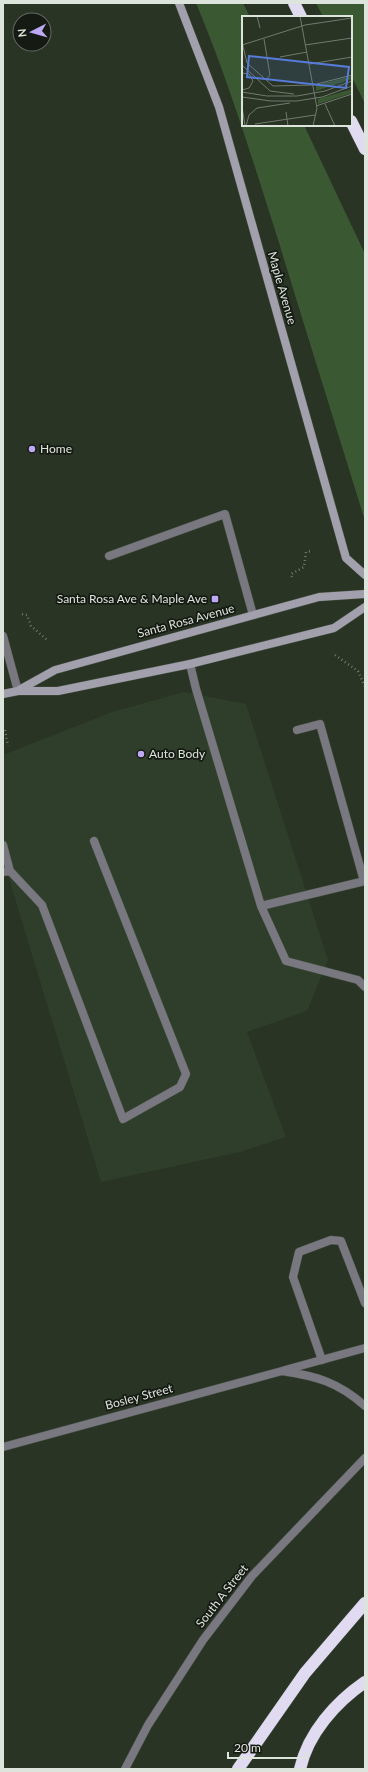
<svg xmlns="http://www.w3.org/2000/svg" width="368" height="1772" viewBox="0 0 368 1772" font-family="Lato,sans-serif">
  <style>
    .built { fill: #2e3e2a }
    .green { fill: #3a5832 }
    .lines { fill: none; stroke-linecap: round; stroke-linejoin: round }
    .lane-casing { stroke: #465042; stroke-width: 9 }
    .street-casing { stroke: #465042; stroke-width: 9 }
    .secondary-casing { stroke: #465042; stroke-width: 9 }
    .highway-casing { stroke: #465042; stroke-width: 13 }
    .path { stroke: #6f786c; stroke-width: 2.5; stroke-dasharray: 1 3; stroke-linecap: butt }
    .lane { stroke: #797780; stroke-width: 8 }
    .street { stroke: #797780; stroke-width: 8 }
    .secondary { stroke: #a3a0ad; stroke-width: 8 }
    .highway { stroke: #e0dbf0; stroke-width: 12 }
    .poi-dot { fill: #bea9f5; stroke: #151a13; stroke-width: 1.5 }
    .labels { text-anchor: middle; stroke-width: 3.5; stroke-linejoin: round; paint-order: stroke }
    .street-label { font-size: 12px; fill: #dde4db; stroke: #151a13 }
    .poi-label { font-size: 12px; fill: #dde4db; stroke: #151a13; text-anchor: start }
    .inset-road { fill: none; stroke: #717a6e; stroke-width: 1 }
    .view { fill: #577bd9; fill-opacity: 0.15; stroke: #577bd9; stroke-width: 2 }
    .inset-edge { fill: none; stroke: #dde4db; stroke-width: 2 }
  </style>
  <rect width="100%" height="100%" fill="#293425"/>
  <path class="built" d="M184,692L246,704L328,960L307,1011L247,1032L286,1137L240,1152L101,1182L3,859V755L112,712Z"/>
  <path class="green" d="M196,3H243L250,17H243V125H304L365,254V521C337,430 308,338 280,246C254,164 229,82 196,3Z
    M316,3H363L365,7V104L351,75V17H323Z"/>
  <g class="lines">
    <defs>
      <path id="lane" d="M109,556L225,514L253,615
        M190,664L196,689L261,906L365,881
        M297,730L320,724L364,881
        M3,845L10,871L3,872
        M10,871L42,905L123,1119L180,1087L186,1074L94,841
        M261,906L286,961L358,980L365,987
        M322,1360L293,1277L299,1252L331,1240L341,1241L365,1303"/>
      <path id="street" d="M3,636L18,691
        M285,1370L365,1348
        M3,1447L282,1371C316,1376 338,1382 365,1406
        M125,1769L148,1725L203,1640L252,1576L365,1458"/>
      <path id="secondary" d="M179,3L219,107L346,558L365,575
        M19,690L55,670L319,597L365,594
        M3,694L18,691H58L190,664L334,628L365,607"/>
      <path id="highway" d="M294,3L301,17
        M351,121L365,149
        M238,1769L305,1673L365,1603
        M300,1769C308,1733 336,1702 365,1682"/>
    </defs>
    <use href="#lane" class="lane-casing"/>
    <use href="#street" class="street-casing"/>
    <use href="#secondary" class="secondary-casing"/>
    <use href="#highway" class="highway-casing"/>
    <path class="path" d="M292,577L291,574L304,567L306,552L311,551
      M22,614L27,615L31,626L47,640
      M335,655L358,671L365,687
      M5,730L8,746"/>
    <use href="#lane" class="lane"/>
    <use href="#street" class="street"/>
    <use href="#secondary" class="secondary"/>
    <use href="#highway" class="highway"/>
  </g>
  <g class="poi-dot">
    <circle cx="32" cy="449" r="4"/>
    <rect x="211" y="595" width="8" height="8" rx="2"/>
    <circle cx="141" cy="754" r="4"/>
  </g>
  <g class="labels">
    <g class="street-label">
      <text transform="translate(282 288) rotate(74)" y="4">Maple Avenue</text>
      <text transform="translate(186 621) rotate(-15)" y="4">Santa Rosa Avenue</text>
      <text transform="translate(139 1397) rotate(-15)" y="4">Bosley Street</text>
      <text transform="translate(222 1596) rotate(-52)" y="4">South A Street</text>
    </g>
    <g class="poi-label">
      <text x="40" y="453">Home</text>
      <text x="207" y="603" text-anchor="end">Santa Rosa Ave &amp; Maple Ave</text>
      <text x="149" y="758">Auto Body</text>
    </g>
  </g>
  <g transform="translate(242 16)">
    <rect width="110" height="110" fill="#293425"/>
    <path d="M110,60V63L74,75V69ZM110,73V77L76,88V83Z" fill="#3a5832"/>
    <path class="inset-road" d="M15,0L18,12M58,0L75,92L71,110M22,23L28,59L24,64M0,26L5,47L31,70L71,69M0,29L63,9L110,2M63,29L110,22M38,41L65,36M68,48L110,41M0,49L28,75L52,78M0,57L7,58L11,65L7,72L0,74M71,69L110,59M0,76L25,80H55L83,75L110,65M0,81L29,85H55L80,81L110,70M83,88L93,110M74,90L110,78M0,91L3,109M44,96L46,110M13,108L73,99M4,110L7,99L15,92L48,87"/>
    <path class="view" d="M7,40L107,51L104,72L5,61Z"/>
    <rect width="110" height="110" class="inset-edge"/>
  </g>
  <rect width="368" height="1772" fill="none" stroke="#dde4db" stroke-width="8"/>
  <g transform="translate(32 32) rotate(264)"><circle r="19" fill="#151a13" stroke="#656b63"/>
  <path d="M0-3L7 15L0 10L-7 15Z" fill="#bea9f5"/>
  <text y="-6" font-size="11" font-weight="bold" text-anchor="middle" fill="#dde4db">N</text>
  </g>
  <path d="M228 1752v6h78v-6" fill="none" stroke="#dde4db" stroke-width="2"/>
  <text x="234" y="1752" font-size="12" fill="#dde4db" stroke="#151a13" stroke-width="3" paint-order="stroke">20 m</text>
</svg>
